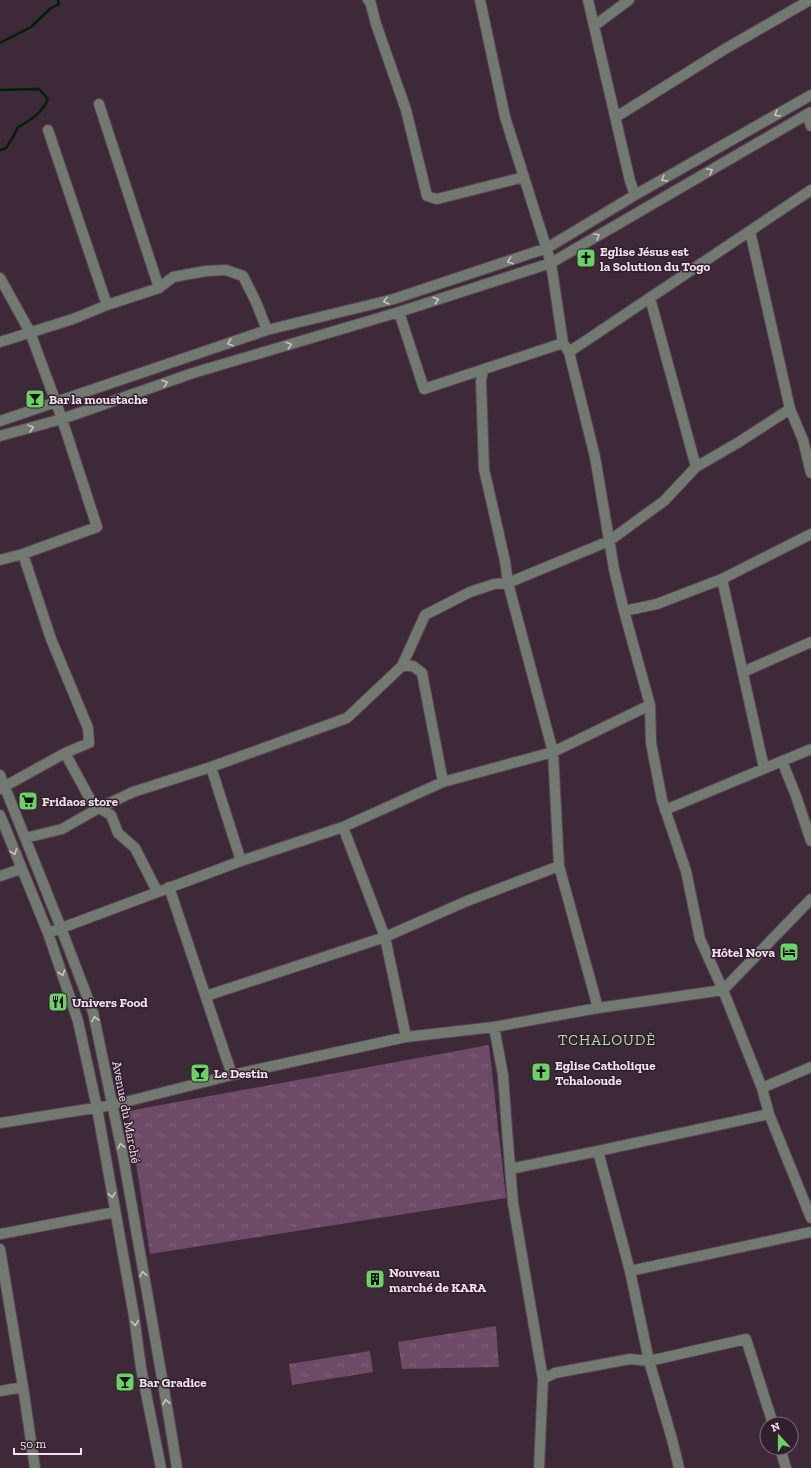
<svg xmlns="http://www.w3.org/2000/svg" width="811" height="1468" viewBox="0 0 811 1468" font-family="'Zilla Slab',serif">
  <style>
    .grass { fill: url(#grass-tufts) }
    .lines { fill: none; stroke-linecap: round; stroke-linejoin: round }
    .stream { stroke: #032102; stroke-width: 2.5 }
    .minor-casing { stroke: #5a4755; stroke-width: 12 }
    .minor { stroke: #717970; stroke-width: 10 }
    .oneway { stroke: #cbc3c8 }
    .labels { text-anchor: middle; stroke-width: 3; stroke-linejoin: round; paint-order: stroke }
    .poi-label { font-size: 13px; font-weight: bold; fill: #f1e3ee; stroke: #321f2e; text-anchor: start }
    .street-label { font-size: 13px; fill: #f1e3ee; stroke: #321f2e }
    .quarter-label { font-size: 15px; letter-spacing: 1px; fill: #abe2a5; stroke: #321f2e }
  </style>
  <defs>
    <pattern id="grass-tufts" width="24" height="20" patternUnits="userSpaceOnUse"><rect width="24" height="20" fill="#6d4b66"/><path d="M3 7l-1-3M5 7V3M7 7l1-3M15 17l-1-3M17 17v-4M19 17l1-3" fill="none" stroke="#82657c"/></pattern>
  </defs>
  <rect width="100%" height="100%" fill="#3d2938"/>
  <path class="grass" d="M489,1045L506,1198L150,1254L128,1111Z
    M496,1326L499,1367L402,1369L398,1342Z
    M370,1351L373,1372L292,1385L289,1364Z"/>
  <g class="lines">
    <path class="stream" d="M0,43L31,27L50,9L59,4L58,0
      M0,90L39,89L48,99C42,113 31,120 18,127L13,137L6,148L0,150"/>
    <defs>
      <path id="minor" d="M368,0L370,1L376,24L406,110L427,196L437,199L524,177
        M588,0L630,181L635,195
        M594,26L629,0
        M99,104L159,288
        M807,114L811,126
        M616,117L725,49L810,0
        M48,130L107,305
        M750,231L790,409L803,440L811,473
        M0,278L30,332L62,419L97,527L23,554L0,560
        M650,298L696,467
        M399,312L424,389L563,343
        M0,342L73,319L107,305L159,288L173,277L206,271L226,270L243,276L256,302L267,330
        M569,352L811,190
        M0,421L267,330L394,299L547,248L635,195L811,95
        M0,436L62,419L193,373L399,312L551,263L811,112
        M722,579L811,534
        M624,611L657,604L722,579L764,768
        M402,666L425,615L470,592L494,584L508,583L609,541L664,501L696,467L739,442L790,409
        M743,672L811,642
        M65,753L90,799L99,808L111,815L118,833L135,848L157,891
        M782,761L796,796L811,841
        M211,767L241,861
        M0,775L61,928L93,1012L124,1161L169,1418L177,1468
        M0,789L65,753L89,743L88,728L51,639L23,554
        M665,810L811,749
        M0,815L48,933L78,1021L97,1108L134,1316L141,1368L161,1468
        M343,827L385,937L406,1037
        M25,838L62,829L99,808L133,792L211,767L347,718L402,666H413L422,673L443,782
        M0,876L21,869
        M169,887L232,1075
        M811,899L723,990L762,1088L769,1114L811,1218
        M48,933L241,861L343,827L443,782L553,752L508,583L505,561L484,469L481,381L483,370
        M206,996L385,937L467,901L559,866
        M598,1008L559,866L553,752L650,705
        M494,1027L503,1075L507,1130L513,1203L543,1379L539,1468
        M762,1088L811,1067
        M0,1123L113,1105L232,1075L406,1037L494,1027L598,1008L723,990L700,939L686,871L662,800L651,743L650,705L624,611L614,569L595,457L569,352L563,343L551,263L505,117L480,0
        M598,1151L630,1271
        M510,1169L598,1151L769,1114
        M0,1234L115,1212
        M0,1249L23,1387L35,1468
        M543,1379L555,1373L630,1359L649,1361L672,1439L679,1468
        M0,1391L23,1387
        M773,1424L746,1339L649,1361L630,1271L811,1232
        M780,1448L786,1468"/>
    </defs>
    <use href="#minor" class="minor-casing"/>
    <use href="#minor" class="minor"/>
  </g>
  <defs><path id="oneway-chevron" d="M-2-3.5L2.5 0L-2 3.5" fill="none" stroke-width="1.6" stroke-linecap="round" stroke-linejoin="round"/></defs>
  <g class="oneway">
    <use href="#oneway-chevron" transform="translate(777 114) rotate(150)"/>
    <use href="#oneway-chevron" transform="translate(710 171) rotate(-30)"/>
    <use href="#oneway-chevron" transform="translate(664 179) rotate(150)"/>
    <use href="#oneway-chevron" transform="translate(597 236) rotate(-30)"/>
    <use href="#oneway-chevron" transform="translate(510 261) rotate(162)"/>
    <use href="#oneway-chevron" transform="translate(436 300) rotate(-18)"/>
    <use href="#oneway-chevron" transform="translate(386 301) rotate(166)"/>
    <use href="#oneway-chevron" transform="translate(230 343) rotate(161)"/>
    <use href="#oneway-chevron" transform="translate(289 345) rotate(-17)"/>
    <use href="#oneway-chevron" transform="translate(165 383) rotate(-19)"/>
    <use href="#oneway-chevron" transform="translate(31 428) rotate(-15)"/>
    <use href="#oneway-chevron" transform="translate(14 852) rotate(68)"/>
    <use href="#oneway-chevron" transform="translate(62 973) rotate(71)"/>
    <use href="#oneway-chevron" transform="translate(95 1019) rotate(-102)"/>
    <use href="#oneway-chevron" transform="translate(121 1146) rotate(-101)"/>
    <use href="#oneway-chevron" transform="translate(112 1195) rotate(80)"/>
    <use href="#oneway-chevron" transform="translate(143 1274) rotate(-100)"/>
    <use href="#oneway-chevron" transform="translate(135 1323) rotate(82)"/>
    <use href="#oneway-chevron" transform="translate(166 1402) rotate(-100)"/>
  </g>
  <defs>
    <symbol id="church-square" viewBox="-11 -11 22 22"><rect x="-9" y="-9" width="18" height="18" rx="4" fill="#6ad363" stroke="#321f2e"/><path d="M-1.2-6h2.4v3.5h3.3v2.4h-3.3V6h-2.4V-.1h-3.3v-2.4h3.3Z" fill="#111"/></symbol>
    <symbol id="bar-square" viewBox="-11 -11 22 22"><rect x="-9" y="-9" width="18" height="18" rx="4" fill="#6ad363" stroke="#321f2e"/><path d="M-6-5H6L.8 .8V4.5H3.5V6h-7V4.5H-.8V.8Z" fill="#111"/></symbol>
    <symbol id="supermarket-square" viewBox="-11 -11 22 22"><rect x="-9" y="-9" width="18" height="18" rx="4" fill="#6ad363" stroke="#321f2e"/><path d="M-6-5.5h2.5l.6 2H6L4.5 2H-2.5L-4.4-4H-6ZM-1.5 3.2a1.3 1.3 0 1 0 .1 0ZM3 3.2a1.3 1.3 0 1 0 .1 0Z" fill="#111"/></symbol>
    <symbol id="hotel-square" viewBox="-11 -11 22 22"><rect x="-9" y="-9" width="18" height="18" rx="4" fill="#6ad363" stroke="#321f2e"/><path d="M-6-4.5h1.5V1H6V5H4.5V3h-9V5H-6ZM-4 0a1.8 1.8 0 1 1 3.6 0ZM.5 0V-2.5h3Q6-2.5 6 0Z" fill="#111"/></symbol>
    <symbol id="restaurant-square" viewBox="-11 -11 22 22"><rect x="-9" y="-9" width="18" height="18" rx="4" fill="#6ad363" stroke="#321f2e"/><path d="M-5-6h1v4h1v-4h1v4h1v-4h1v5L-1.5 .5V6h-2V.5L-5-1ZM5-6V6H3V1.5H1.5Q1.5-4 5-6Z" fill="#111"/></symbol>
    <symbol id="building-square" viewBox="-11 -11 22 22"><rect x="-9" y="-9" width="18" height="18" rx="4" fill="#6ad363" stroke="#321f2e"/><path d="M-4-6H4V6H1V3H-1V6H-4ZM-2.5-4.3h1.7v1.8h-1.7ZM.8-4.3h1.7v1.8H.8ZM-2.5-1h1.7V.8h-1.7ZM.8-1h1.7V.8H.8Z" fill="#111"/></symbol>
  </defs>
  <g fill-rule="evenodd">
    <use href="#church-square" x="575" y="247" width="22" height="22"/>
    <use href="#bar-square" x="24" y="388" width="22" height="22"/>
    <use href="#supermarket-square" x="17" y="790" width="22" height="22"/>
    <use href="#hotel-square" x="778" y="941" width="22" height="22"/>
    <use href="#restaurant-square" x="47" y="991" width="22" height="22"/>
    <use href="#church-square" x="530" y="1061" width="22" height="22"/>
    <use href="#bar-square" x="189" y="1062" width="22" height="22"/>
    <use href="#building-square" x="364" y="1268" width="22" height="22"/>
    <use href="#bar-square" x="114" y="1371" width="22" height="22"/>
  </g>
  <g class="labels">
    <g class="poi-label">
      <text x="600" y="256">Eglise Jésus est<tspan x="600" dy="15">la Solution du Togo</tspan></text>
      <text x="49" y="404">Bar la moustache</text>
      <text x="42" y="806">Fridaos store</text>
      <text x="775" y="957" text-anchor="end">Hôtel Nova</text>
      <text x="72" y="1007">Univers Food</text>
      <text x="555" y="1070">Eglise Catholique<tspan x="555" dy="15">Tchalooude</tspan></text>
      <text x="214" y="1078">Le Destin</text>
      <text x="389" y="1277">Nouveau<tspan x="389" dy="15">marché de KARA</tspan></text>
      <text x="139" y="1387">Bar Gradice</text>
    </g>
    <g class="street-label">
      <text transform="translate(127 1112) rotate(79)" y="5">Avenue du Marché</text>
    </g>
    <g class="quarter-label">
      <text x="607" y="1045">TCHALOUDÈ</text>
    </g>
  </g>
  <g transform="translate(779 1436) rotate(339)"><circle r="19" fill="#321f2e" stroke="#7e6d7b"/>
  <path d="M0-3L7 15L0 10L-7 15Z" fill="#6ad363"/>
  <text y="-6" font-size="11" font-weight="bold" text-anchor="middle" fill="#f1e3ee">N</text>
  </g>
  <path d="M14 1448v6h67v-6" fill="none" stroke="#f1e3ee" stroke-width="2"/>
  <text x="20" y="1448" font-size="12" fill="#f1e3ee" stroke="#321f2e" stroke-width="3" paint-order="stroke">50 m</text>
</svg>
